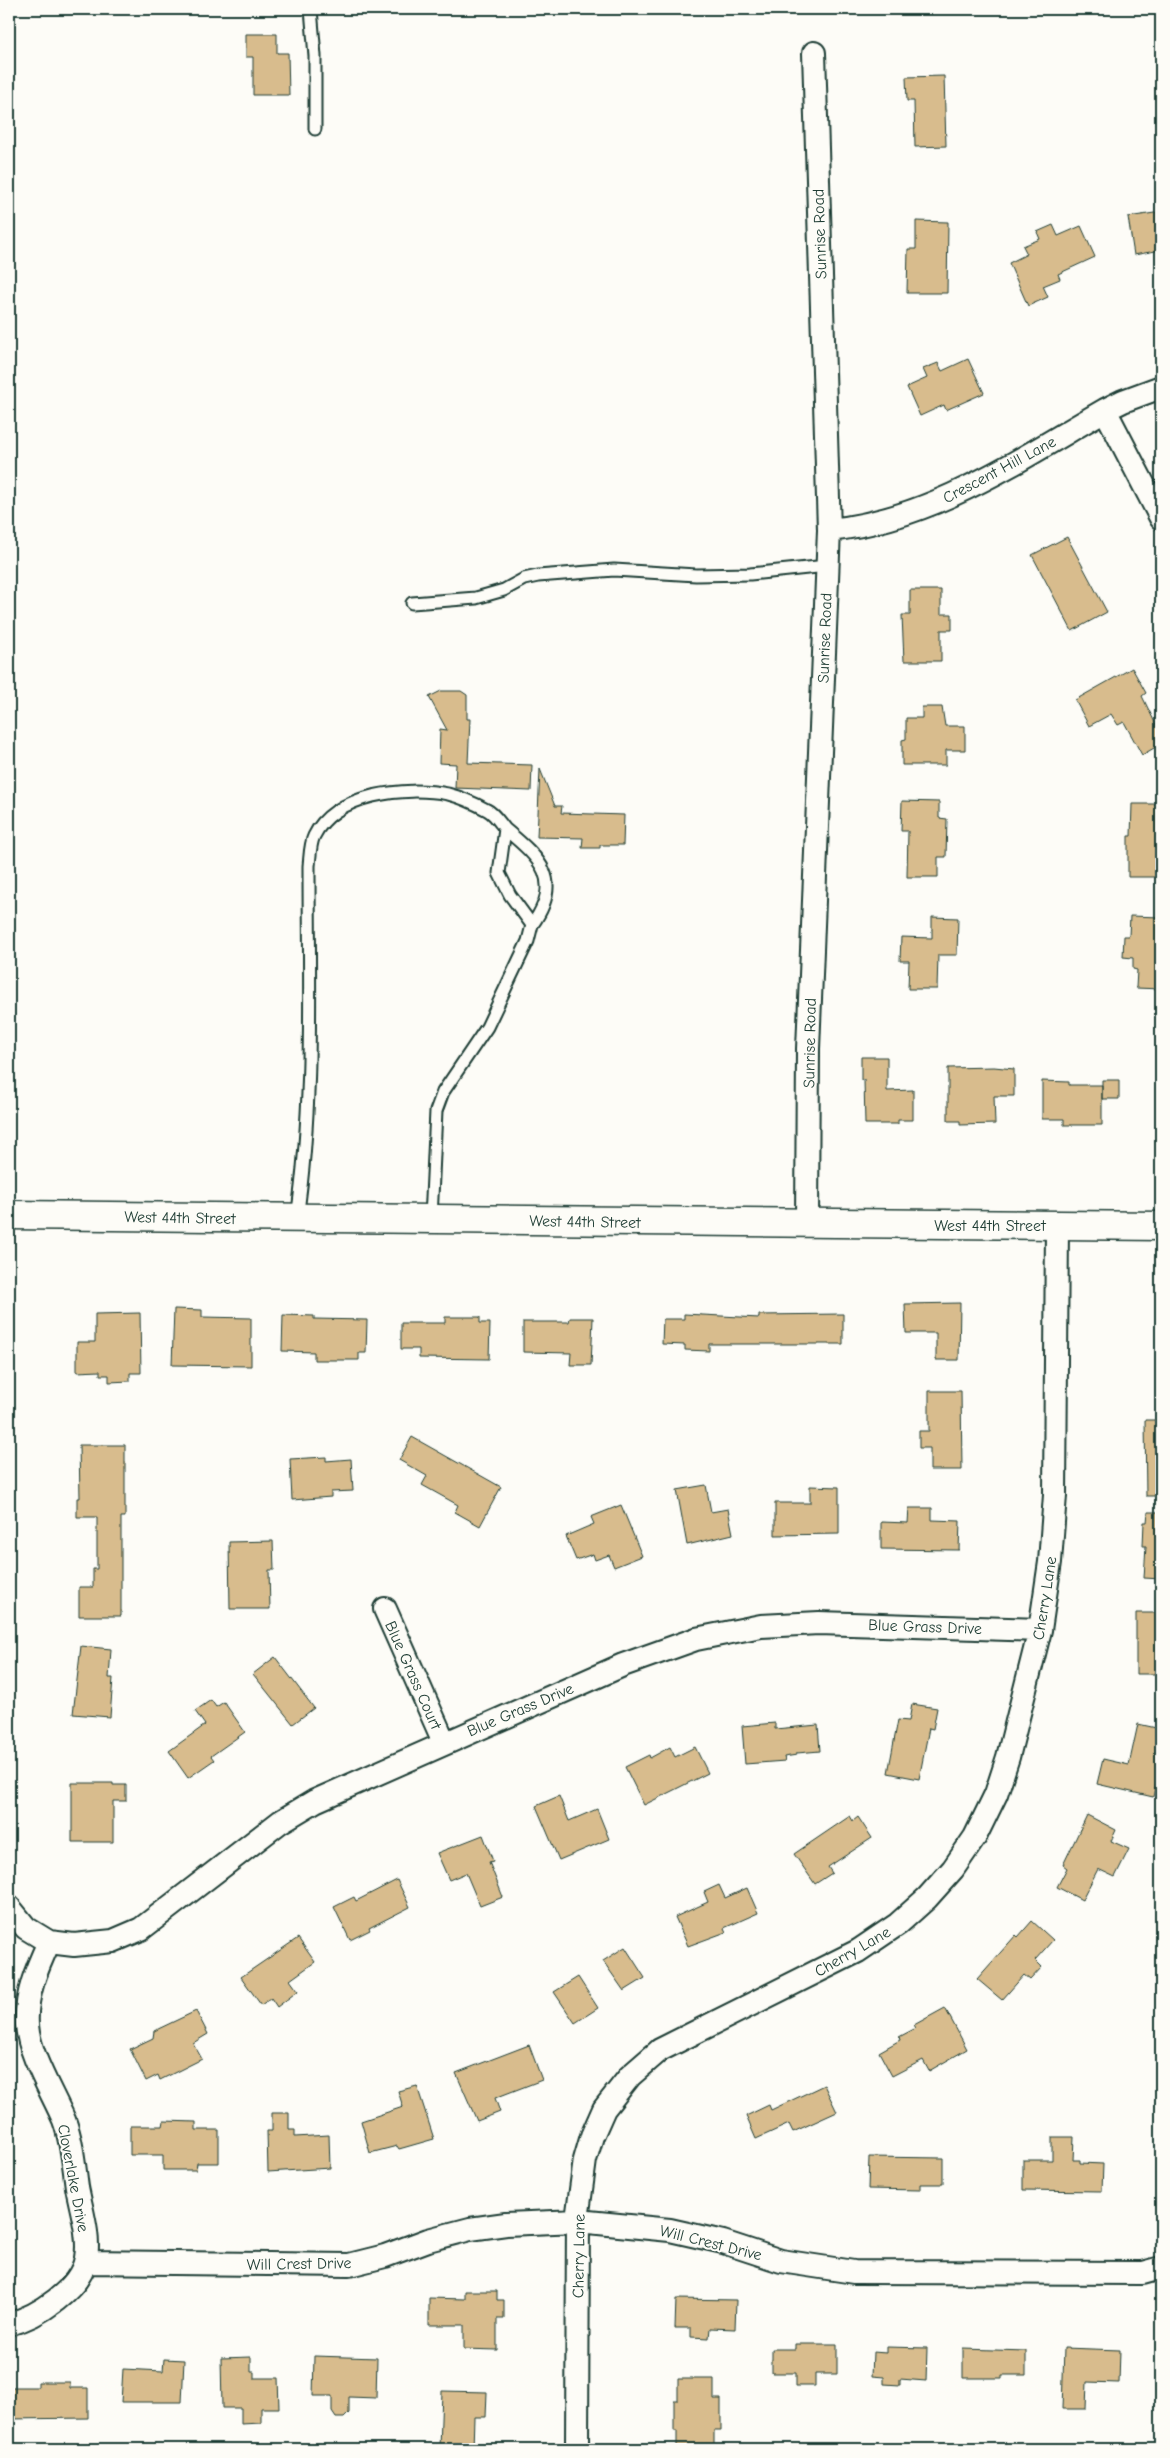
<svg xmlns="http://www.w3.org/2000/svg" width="1170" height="2458" viewBox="0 0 1170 2458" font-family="'Comic Neue',sans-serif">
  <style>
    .building { fill: #d8bc8d; stroke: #1f3d34 }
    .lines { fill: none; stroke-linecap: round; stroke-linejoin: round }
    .service-casing { stroke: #1f3d34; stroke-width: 15 }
    .minor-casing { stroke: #1f3d34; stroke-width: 26 }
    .tertiary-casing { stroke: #1f3d34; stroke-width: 31 }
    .service { stroke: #fdfcf7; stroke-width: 11 }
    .minor { stroke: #fdfcf7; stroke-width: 22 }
    .tertiary { stroke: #fdfcf7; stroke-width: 28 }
    .labels { text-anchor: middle; stroke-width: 4; stroke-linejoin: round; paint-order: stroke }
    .street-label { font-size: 16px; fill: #1f3d34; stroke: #fdfcf7 }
  </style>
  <rect width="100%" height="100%" fill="#fdfcf7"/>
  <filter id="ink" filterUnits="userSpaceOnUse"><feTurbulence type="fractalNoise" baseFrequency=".02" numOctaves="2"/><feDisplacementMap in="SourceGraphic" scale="10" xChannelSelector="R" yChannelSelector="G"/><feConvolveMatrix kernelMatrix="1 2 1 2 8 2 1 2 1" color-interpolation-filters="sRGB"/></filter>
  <g filter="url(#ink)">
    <path class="building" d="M246,34H277V53H288L289,95H253V57H246Z
      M944,76L946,146L915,147L914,101H907L906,77Z
      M1161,212V250L1134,255L1128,217Z
      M916,221L948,222L947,293H907L908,249H916Z
      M1053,225L1058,236L1081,226L1095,257L1058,274L1060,279L1043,286L1048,297L1028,306L1009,263L1027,254L1023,246L1040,239L1037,232Z
      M968,359L984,393L946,410L944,405L920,416L907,387L927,378L923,369L938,363L942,371Z
      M1067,537L1107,612L1072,631L1032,555Z
      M910,590H941V614H952V630H941V661H904L902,615H910Z
      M1132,668L1146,693L1142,696L1161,735V744L1142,755L1124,722L1118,725L1111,714L1089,726L1075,700Z
      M441,691H461L467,695V719H470L468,763L532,765L531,791L455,788L456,764L439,763L440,729L447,730L429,697Z
      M922,707H942L945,726H965V750H946V765H902V740L906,739V718H922Z
      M540,769L555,806H562L561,813L624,815L623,845H600V848H582L583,838L537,837Z
      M902,801L939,802V818L947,819L946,857H938V877H907L908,831H901Z
      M1132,804H1161L1159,877H1128V836H1131Z
      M1130,916L1161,917V989L1136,988L1137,970L1133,969V958L1123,957L1124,936H1129Z
      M932,917L958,918L957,955H938L937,989H908L909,961H900L901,937L932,938Z
      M861,1057H887V1091L913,1090V1120H898V1124H865L864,1080H861Z
      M994,1067L1014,1069V1096H994L995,1124L960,1125V1121H948V1068Z
      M1102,1080H1119V1099H1102Z
      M1042,1081L1069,1082V1085H1102V1125H1064V1119H1042Z
      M960,1303L959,1360H936V1333H906L905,1304Z
      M174,1309L202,1310V1317L251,1318V1366L172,1365Z
      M140,1313L141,1373H130V1381L109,1382V1375H100V1371L77,1372V1342H95V1314Z
      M684,1314L759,1318V1315L843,1314V1344H709V1351L685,1350V1345L662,1344L663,1319H684Z
      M283,1315L314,1316V1319L367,1320L366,1353H359V1360H314V1352L282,1351Z
      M445,1317H480V1323H490L489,1359L419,1358V1349H401V1323H445Z
      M570,1318H593L591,1365H570L571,1353L523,1352V1322H569Z
      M929,1391H961L962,1470H930V1448H919V1431H929Z
      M1145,1420H1161V1496H1146Z
      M412,1437L501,1487L480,1526L455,1512L458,1505L422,1485L427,1476L399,1460Z
      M79,1445H125V1517H121V1616H79V1587H93V1569H97V1517H77V1498H80Z
      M326,1457V1461L351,1459L353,1491L331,1492V1497L292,1500L290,1459Z
      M706,1485L711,1512L728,1509L733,1534L687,1545L677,1490Z
      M810,1486L839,1487V1534L775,1535V1503H810Z
      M621,1505L642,1556L614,1567L609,1555L595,1560L593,1554L576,1560L566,1536L594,1524L591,1517Z
      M909,1508H932V1520L960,1521L959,1550L881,1549V1522L908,1523Z
      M1148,1512H1161V1579L1144,1578L1146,1546H1143L1144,1522H1147Z
      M273,1541L274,1570H269L270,1609H230L229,1542Z
      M1136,1613H1161V1674H1136Z
      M81,1646L111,1649L109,1678H113L110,1717L73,1714Z
      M275,1657L314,1708L293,1724L253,1674Z
      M211,1700L216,1707L224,1702L245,1732L211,1756L214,1760L188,1778L169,1751L205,1725L195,1711Z
      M912,1704L937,1708L933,1729L929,1728L919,1779L888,1773L898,1720L909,1721Z
      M775,1723V1729L818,1725L820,1751L797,1753V1755L784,1757L785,1761L745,1764L742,1726Z
      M1138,1724L1161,1729V1762L1153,1797L1097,1784L1103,1759L1129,1765Z
      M670,1747L675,1757L695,1747L708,1773L644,1805L625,1767L649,1755L650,1758Z
      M72,1783H113V1785H126V1801H113V1842H72Z
      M559,1796L569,1821L597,1809L609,1839L559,1860L536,1806Z
      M1087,1815L1116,1830L1111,1841L1129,1849L1115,1877L1098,1869L1082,1900L1057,1887L1067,1868L1063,1865Z
      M850,1816L853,1821L858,1817L872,1838L828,1867L832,1873L815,1884L794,1854Z
      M483,1835L493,1861L489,1862L503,1897L480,1906L466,1873L449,1880L437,1853Z
      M397,1880L410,1907L369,1928L370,1930L350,1940L334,1907L354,1897L356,1901Z
      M719,1885L725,1898L747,1888L758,1913L724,1928L726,1932L688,1946L675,1917L708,1902L704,1892Z
      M1032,1921L1053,1940L1035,1960L1042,1967L1030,1980L1024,1975L1002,2000L977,1979L1016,1935L1018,1937Z
      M298,1938L315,1962L290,1980L298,1991L277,2007L271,1998L261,2005L241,1977Z
      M625,1947L645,1978L624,1991L603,1961Z
      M578,1977L598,2008L575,2023L554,1992Z
      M945,2008L967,2049L929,2071L923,2060L892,2076L879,2052L900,2040L899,2037L916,2028L914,2025Z
      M196,2011L208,2034L193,2043L202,2059L160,2080L158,2075L146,2081L130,2049L153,2038L154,2031Z
      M529,2045L542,2080L495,2098L500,2112L477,2121L456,2073Z
      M824,2085L837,2112L793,2132L789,2124L756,2139L746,2116L769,2105L771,2110Z
      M417,2086L434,2139L399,2149L397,2146L370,2153L361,2121L403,2107L398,2091Z
      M272,2113H289V2130H295V2137L329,2135L330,2168L268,2172L267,2131H272Z
      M164,2121L196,2122V2130H219V2163H197L196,2170H163V2155H130V2126H163Z
      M1052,2137H1074L1073,2160H1080V2163L1103,2164L1102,2191L1023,2190V2160H1052Z
      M869,2157L943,2158V2184H920V2190L868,2189Z
      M465,2291H497V2300H504V2319H497V2350L464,2349V2325H429V2298L465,2299Z
      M676,2299L736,2300L735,2329L710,2328L709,2338L691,2337V2328H675Z
      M795,2344H837V2374H815V2386H796V2373H772V2349H795Z
      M886,2347L927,2348L926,2381L900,2379V2385L884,2384V2377L872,2376L873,2352L886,2353Z
      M1064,2348L1120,2350L1119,2383L1087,2382L1086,2409H1062Z
      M963,2349L1026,2351V2375H1002V2378H963Z
      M314,2356L377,2358L376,2398L349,2397V2413L344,2418H336L332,2412V2396H313Z
      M251,2357V2372H254V2378H278L279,2408H261V2423L241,2424V2408H222L221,2358Z
      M164,2359L184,2360L182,2402H121L123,2369L163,2371Z
      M678,2379H714V2399H721V2430H714V2449H677V2431H674V2400H678Z
      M38,2382H70V2388H88V2418L9,2419V2387H38Z
      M442,2391L487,2392L486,2417H474L473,2449H440Z"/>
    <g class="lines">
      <defs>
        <path id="service" d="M311,9L315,56V129
          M412,603L476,598L504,590L524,579L538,576L614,570L696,575L750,574L827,566
          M505,829C541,859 564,880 532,925
          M297,1218C314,1101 309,983 309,866C310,857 310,844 314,836C335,793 406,786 448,794C460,797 476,804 487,810C494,813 500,823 505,829L499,873L510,895L532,925L528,941L487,1027L443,1092L436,1111L431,1219"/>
        <path id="minor" d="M1105,410L1161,518
          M829,530C932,520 1018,460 1105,410L1123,401L1161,387
          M807,1224L808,1049L829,530L814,53
          M385,1609L444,1742
          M9,1907L26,1928L49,1942L74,1945L113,1941L141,1929L280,1822L315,1801L623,1665L696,1639L761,1626L819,1623L1040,1630
          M85,2262L349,2265L385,2256L428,2240L470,2229L506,2224L578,2221L670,2230L723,2242L781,2261L854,2272L1143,2273L1161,2268
          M9,2324C37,2317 81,2289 86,2258C90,2236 81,2209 77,2187C74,2165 72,2141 64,2120C52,2092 29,2055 27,2025C25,1995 37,1968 49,1942
          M577,2449L578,2212L585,2160L592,2136L604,2109L630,2076L660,2050L858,1951L898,1924L927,1898L953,1869L975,1837L996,1794L1008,1757L1040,1630L1050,1562L1055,1495L1057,1226"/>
        <path id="tertiary" d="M9,1215L1161,1226"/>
      </defs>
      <use href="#service" class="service-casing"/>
      <use href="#minor" class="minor-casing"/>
      <use href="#tertiary" class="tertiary-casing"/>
      <use href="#service" class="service"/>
      <use href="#minor" class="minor"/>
      <use href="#tertiary" class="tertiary"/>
    </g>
  </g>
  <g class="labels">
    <g class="street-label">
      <text transform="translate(819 234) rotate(-92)" y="6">Sunrise Road</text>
      <text transform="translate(999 469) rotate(-28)" y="6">Crescent Hill Lane</text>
      <text transform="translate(824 638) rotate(-88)" y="6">Sunrise Road</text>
      <text transform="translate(809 1043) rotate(-89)" y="6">Sunrise Road</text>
      <text transform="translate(180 1217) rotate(1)" y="6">West 44th Street</text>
      <text transform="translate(585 1221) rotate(1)" y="6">West 44th Street</text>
      <text x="990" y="1231">West 44th Street</text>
      <text transform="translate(1044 1598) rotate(-81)" y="6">Cherry Lane</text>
      <text transform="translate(925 1626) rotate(2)" y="6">Blue Grass Drive</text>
      <text transform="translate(414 1675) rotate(66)" y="6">Blue Grass Court</text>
      <text transform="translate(520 1709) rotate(-23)" y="6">Blue Grass Drive</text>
      <text transform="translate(852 1951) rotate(-30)" y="6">Cherry Lane</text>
      <text transform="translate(74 2178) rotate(79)" y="6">Cloverlake Drive</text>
      <text transform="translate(711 2242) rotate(14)" y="6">Will Crest Drive</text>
      <text transform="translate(578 2256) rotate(-89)" y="6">Cherry Lane</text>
      <text transform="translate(299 2263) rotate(-1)" y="6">Will Crest Drive</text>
    </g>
  </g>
  <rect width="1170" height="2458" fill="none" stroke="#fdfcf7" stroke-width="30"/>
  <rect x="15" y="15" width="1140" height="2428" fill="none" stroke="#1f3d34" stroke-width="2" filter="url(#ink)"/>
</svg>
